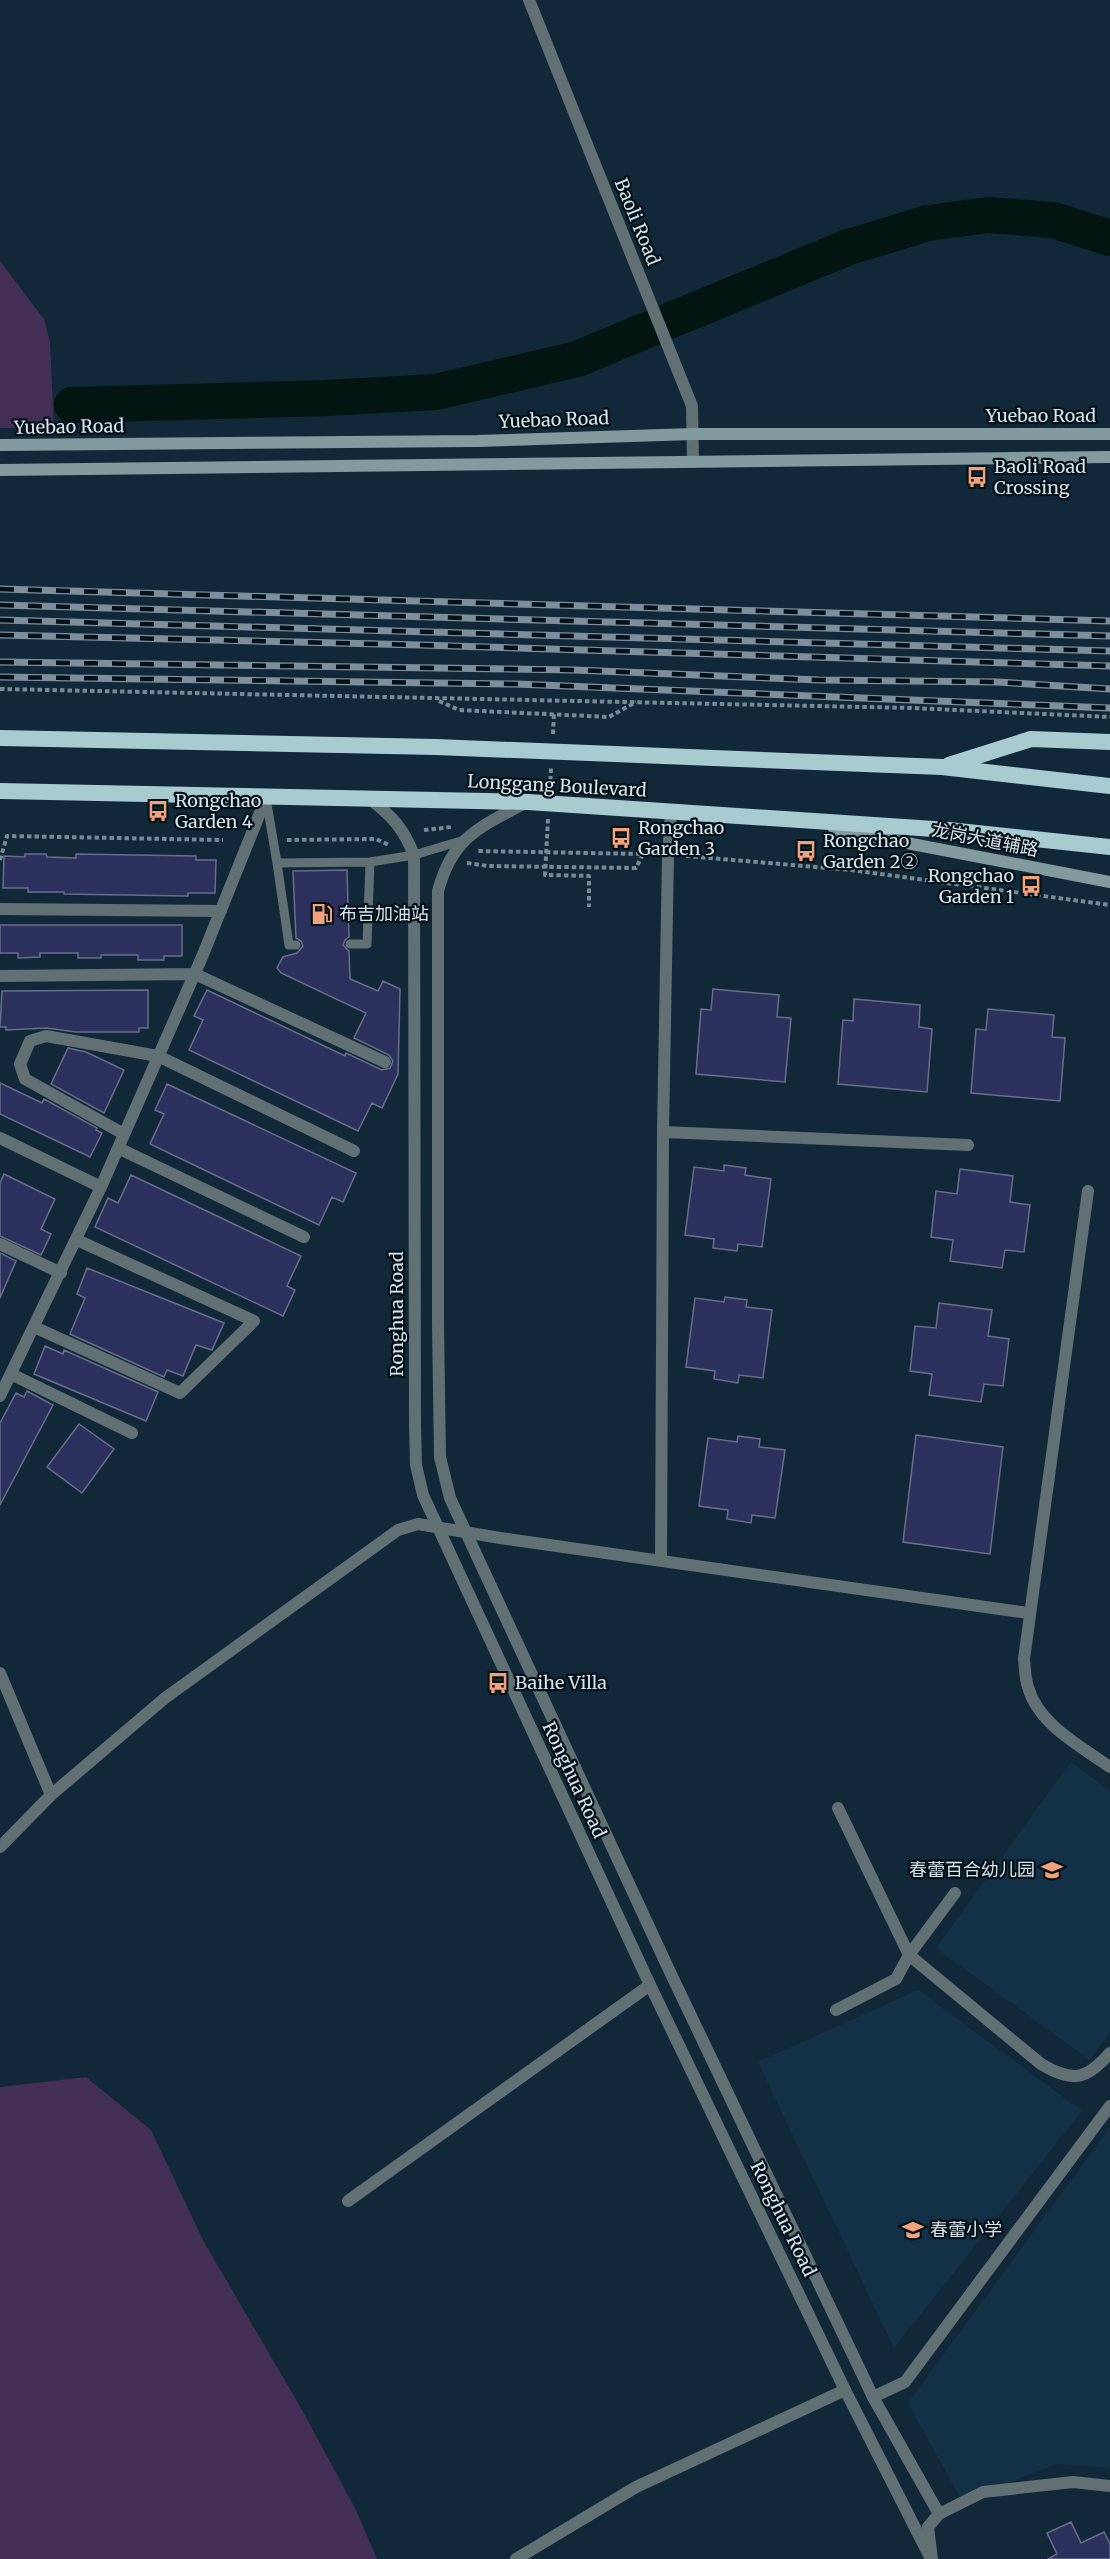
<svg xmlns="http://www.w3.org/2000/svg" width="1110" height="2559" viewBox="0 0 1110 2559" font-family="Merriweather,'Noto Sans SC',serif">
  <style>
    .built { fill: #133146 }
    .green { fill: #432e55 }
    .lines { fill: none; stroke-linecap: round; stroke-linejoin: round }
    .river { stroke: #021511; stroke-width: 36 }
    .building { fill: #2b315c; stroke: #686e89; stroke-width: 1.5 }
    .path { stroke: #778a97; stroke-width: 4; stroke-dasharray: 4.5 3; stroke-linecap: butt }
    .service { stroke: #617073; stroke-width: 9 }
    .minor { stroke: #617073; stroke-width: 12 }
    .tertiary { stroke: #617073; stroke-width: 12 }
    .secondary { stroke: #829b9f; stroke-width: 12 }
    .trunk { stroke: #a8cbd2; stroke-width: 16 }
    .rail-casing { stroke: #7d8f9d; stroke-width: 7 }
    .rail { stroke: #061017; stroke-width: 4.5; stroke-dasharray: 14; stroke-linecap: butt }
    .labels { text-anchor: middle; stroke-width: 4.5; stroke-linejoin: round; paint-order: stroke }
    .street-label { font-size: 18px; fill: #d6e4ef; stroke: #061017 }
    .poi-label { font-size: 18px; fill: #d6e4ef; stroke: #061017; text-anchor: start }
  </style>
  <rect width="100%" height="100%" fill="#112838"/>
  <path class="built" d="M1071,1762L1110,1791V2031L1090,2060L936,1948Z
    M918,1990L1082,2111L894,2348L758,2062Z
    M1110,2127V2468L1056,2464L962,2501L908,2403Z"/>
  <path class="green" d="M0,261L44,319L50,342L54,428H0Z
    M86,2077L151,2130L204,2242L302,2410L356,2510L377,2559H0V2087Z"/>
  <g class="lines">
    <path class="river" d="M72,405L326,398L436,392L577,359L846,248L928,223L988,215L1053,220L1110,238"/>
  </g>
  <path class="building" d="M25,854H46L47,857L76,858V854L196,856V860H216L215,893H188V896L64,894V892H28V888H3L4,856L25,857Z
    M347,870L349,937L345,940L343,945L349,951L350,979L378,991L383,981L400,989L398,1074L382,1108L372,1103L358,1131L189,1050L203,1020L194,1016L207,990L345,1056L346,1053L382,1070L390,1068L393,1061L389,1055L354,1038L366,1013L281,973L277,968L283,957L297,953L303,946L301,941L296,938L293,871Z
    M0,925H182V956H164V960H138V955H101V958H78V953H40V957L18,958V953H0Z
    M713,989L779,995L777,1017L791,1018L785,1082L696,1074L701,1009L711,1010Z
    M148,990V1028H139V1032H76L47,1028L6,1030V1027H0L2,991Z
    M854,999L920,1005L919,1027L932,1029L927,1092L838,1084L843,1020L853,1021Z
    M988,1009L1054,1015L1052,1037L1065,1038L1060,1101L971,1093L976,1029L986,1030Z
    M68,1048L86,1052L124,1070L104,1113L51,1084Z
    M0,1083L42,1103L44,1099L97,1128L96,1130L102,1133L90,1157L0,1114Z
    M167,1084L356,1173L343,1202L332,1197L319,1225L150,1144L164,1114L155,1110Z
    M724,1165L746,1168L745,1175L771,1179L762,1247L738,1244L737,1251L713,1248L714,1239L685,1235L694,1167L724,1171Z
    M960,1169L1013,1176L1010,1202L1030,1205L1024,1252L1005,1250L1002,1268L950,1261L953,1240L931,1237L936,1191L957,1194Z
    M4,1174L55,1199L41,1229L51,1234L41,1255L0,1236V1183Z
    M131,1175L301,1256L287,1286L295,1290L283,1316L95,1227L108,1198L118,1203Z
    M0,1253L16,1261L0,1298Z
    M87,1268L224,1323L212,1350L196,1345L183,1376L167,1370L164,1377L70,1334L85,1298L77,1294Z
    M725,1297L747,1300L746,1307L772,1310L763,1378L739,1375L738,1383L714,1379L715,1371L686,1367L695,1298L724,1302Z
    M939,1303L992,1310L988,1336L1009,1339L1003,1386L984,1384L981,1402L929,1395L932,1374L910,1371L915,1326L936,1328Z
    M45,1346L63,1354L64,1350L158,1392L146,1421L34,1374Z
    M27,1391L53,1405L0,1505V1423L16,1393L24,1397Z
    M79,1424L114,1449L82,1493L47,1467Z
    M916,1435L1003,1447L990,1554L903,1542Z
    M738,1436L760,1439L759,1447L785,1450L775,1518L752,1515L751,1523L727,1519L728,1510L699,1506L708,1438L737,1442Z
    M1071,2522L1081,2543L1104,2532L1110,2544V2559H1048L1057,2554L1047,2533Z"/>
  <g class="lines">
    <path class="path" d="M0,689L913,708L1110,717
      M439,701L459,710L609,717L636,702
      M553,734L554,714
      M550,788L551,768
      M548,819L545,875L589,876V907
      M424,830L452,827
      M287,840L376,839L389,845
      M686,856L851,870L1110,905
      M0,860L7,836L223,840
      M467,863L488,866L636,868L643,854L477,851"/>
    <path class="service" d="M266,798L277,863L370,862L414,855L461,841
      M277,863L289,945H296
      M350,944H367L370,862"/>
    <path class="minor" d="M0,909L221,911
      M0,976L195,974L385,1062
      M663,1132L968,1145
      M124,1134L25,1079L20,1064L30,1041L46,1036L158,1056L354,1151
      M0,1138L101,1187
      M118,1148L304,1237
      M1088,1191L1024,1659C1025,1668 1025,1678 1028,1687C1038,1724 1080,1746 1110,1767
      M0,1244L61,1273
      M34,1327L180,1393L254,1321L77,1240
      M11,1374L132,1433
      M0,1396L101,1187L202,957L266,798
      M661,1560L663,1132L668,856L671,812
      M0,1673L51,1795
      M838,1808L909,1955L1041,2064C1073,2083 1086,2080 1110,2053
      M0,1847L51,1795L165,1698L398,1530L418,1524L500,1538L1028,1613
      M836,2010L896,1979L909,1955L955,1893
      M348,2201L650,1985
      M873,2397L905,2382L1110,2106
      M516,2559L636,2487L845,2390
      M932,2559L928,2527L939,2514L983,2492L1073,2482L1110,2486"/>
    <path class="tertiary" d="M529,0L692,406L693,462
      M370,799C393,817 403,828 414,855L415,1424L416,1465L423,1495L650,1985L845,2390L931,2559
      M527,802C480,827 453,836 438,891V1324L440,1457L450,1498L670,1972L873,2397L939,2514"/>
    <path class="secondary" d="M0,445L477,441L693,434H1110
      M0,470L1110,457
      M834,829L1110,882"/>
    <path class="trunk" d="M0,738L436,747L942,767L1110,786
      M949,765L1031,739L1110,742
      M0,791L528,802L949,830L1110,847"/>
    <defs>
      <path id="rail" d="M0,589L1110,621
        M0,605L1110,636
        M0,620L1110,651
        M0,635L421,645L1110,666
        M0,662L575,670L819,680L997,682L1110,689
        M0,677L516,684L1110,708"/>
    </defs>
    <use href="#rail" class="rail-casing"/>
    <use href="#rail" class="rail"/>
  </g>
  <defs>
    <symbol id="bus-bare" viewBox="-9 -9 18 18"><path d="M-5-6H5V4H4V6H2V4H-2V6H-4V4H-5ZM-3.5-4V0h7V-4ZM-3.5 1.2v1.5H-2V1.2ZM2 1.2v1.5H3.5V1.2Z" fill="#f1a27b" stroke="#061017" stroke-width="2.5" paint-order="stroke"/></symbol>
    <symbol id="fuel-bare" viewBox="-9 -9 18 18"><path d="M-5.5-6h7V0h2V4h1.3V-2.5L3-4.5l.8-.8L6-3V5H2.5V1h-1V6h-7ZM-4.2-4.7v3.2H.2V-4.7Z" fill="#f1a27b" stroke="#061017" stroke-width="2.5" paint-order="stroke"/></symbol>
    <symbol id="school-bare" viewBox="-9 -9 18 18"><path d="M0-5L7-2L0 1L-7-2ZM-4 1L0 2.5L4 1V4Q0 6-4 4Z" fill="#f1a27b" stroke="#061017" stroke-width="2.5" paint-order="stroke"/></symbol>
  </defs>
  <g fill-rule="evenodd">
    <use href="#bus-bare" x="962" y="462" width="30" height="30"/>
    <use href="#bus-bare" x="143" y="796" width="30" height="30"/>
    <use href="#bus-bare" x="606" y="823" width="30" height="30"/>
    <use href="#bus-bare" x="791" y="836" width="30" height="30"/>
    <use href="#bus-bare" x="1016" y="871" width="30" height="30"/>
    <use href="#fuel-bare" x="307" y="899" width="30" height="30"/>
    <use href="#bus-bare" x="483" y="1668" width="30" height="30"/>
    <use href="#school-bare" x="1037" y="1855" width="30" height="30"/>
    <use href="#school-bare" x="898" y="2215" width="30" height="30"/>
  </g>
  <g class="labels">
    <g class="street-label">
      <text transform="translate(637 222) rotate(68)" y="6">Baoli Road</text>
      <text x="1041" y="422">Yuebao Road</text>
      <text transform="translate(554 420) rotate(-2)" y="6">Yuebao Road</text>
      <text transform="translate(69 427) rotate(-1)" y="6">Yuebao Road</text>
      <text transform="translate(557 786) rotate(3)" y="6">Longgang Boulevard</text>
      <text transform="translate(985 840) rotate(11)" y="6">龙岗大道辅路</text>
      <text transform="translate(397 1314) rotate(-90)" y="6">Ronghua Road</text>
      <text transform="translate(574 1780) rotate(65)" y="6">Ronghua Road</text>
      <text transform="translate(783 2219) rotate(64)" y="6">Ronghua Road</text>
    </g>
    <g class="poi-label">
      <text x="994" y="473">Baoli Road<tspan x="994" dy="21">Crossing</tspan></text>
      <text x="175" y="807">Rongchao<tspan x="175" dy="21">Garden 4</tspan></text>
      <text x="638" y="834">Rongchao<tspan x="638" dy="21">Garden 3</tspan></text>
      <text x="823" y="847">Rongchao<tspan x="823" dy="21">Garden 2②</tspan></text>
      <text x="1014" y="882" text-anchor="end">Rongchao<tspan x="1014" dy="21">Garden 1</tspan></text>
      <text x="339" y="920">布吉加油站</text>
      <text x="515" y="1689">Baihe Villa</text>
      <text x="1035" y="1876" text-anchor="end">春蕾百合幼儿园</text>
      <text x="930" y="2236">春蕾小学</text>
    </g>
  </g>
</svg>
